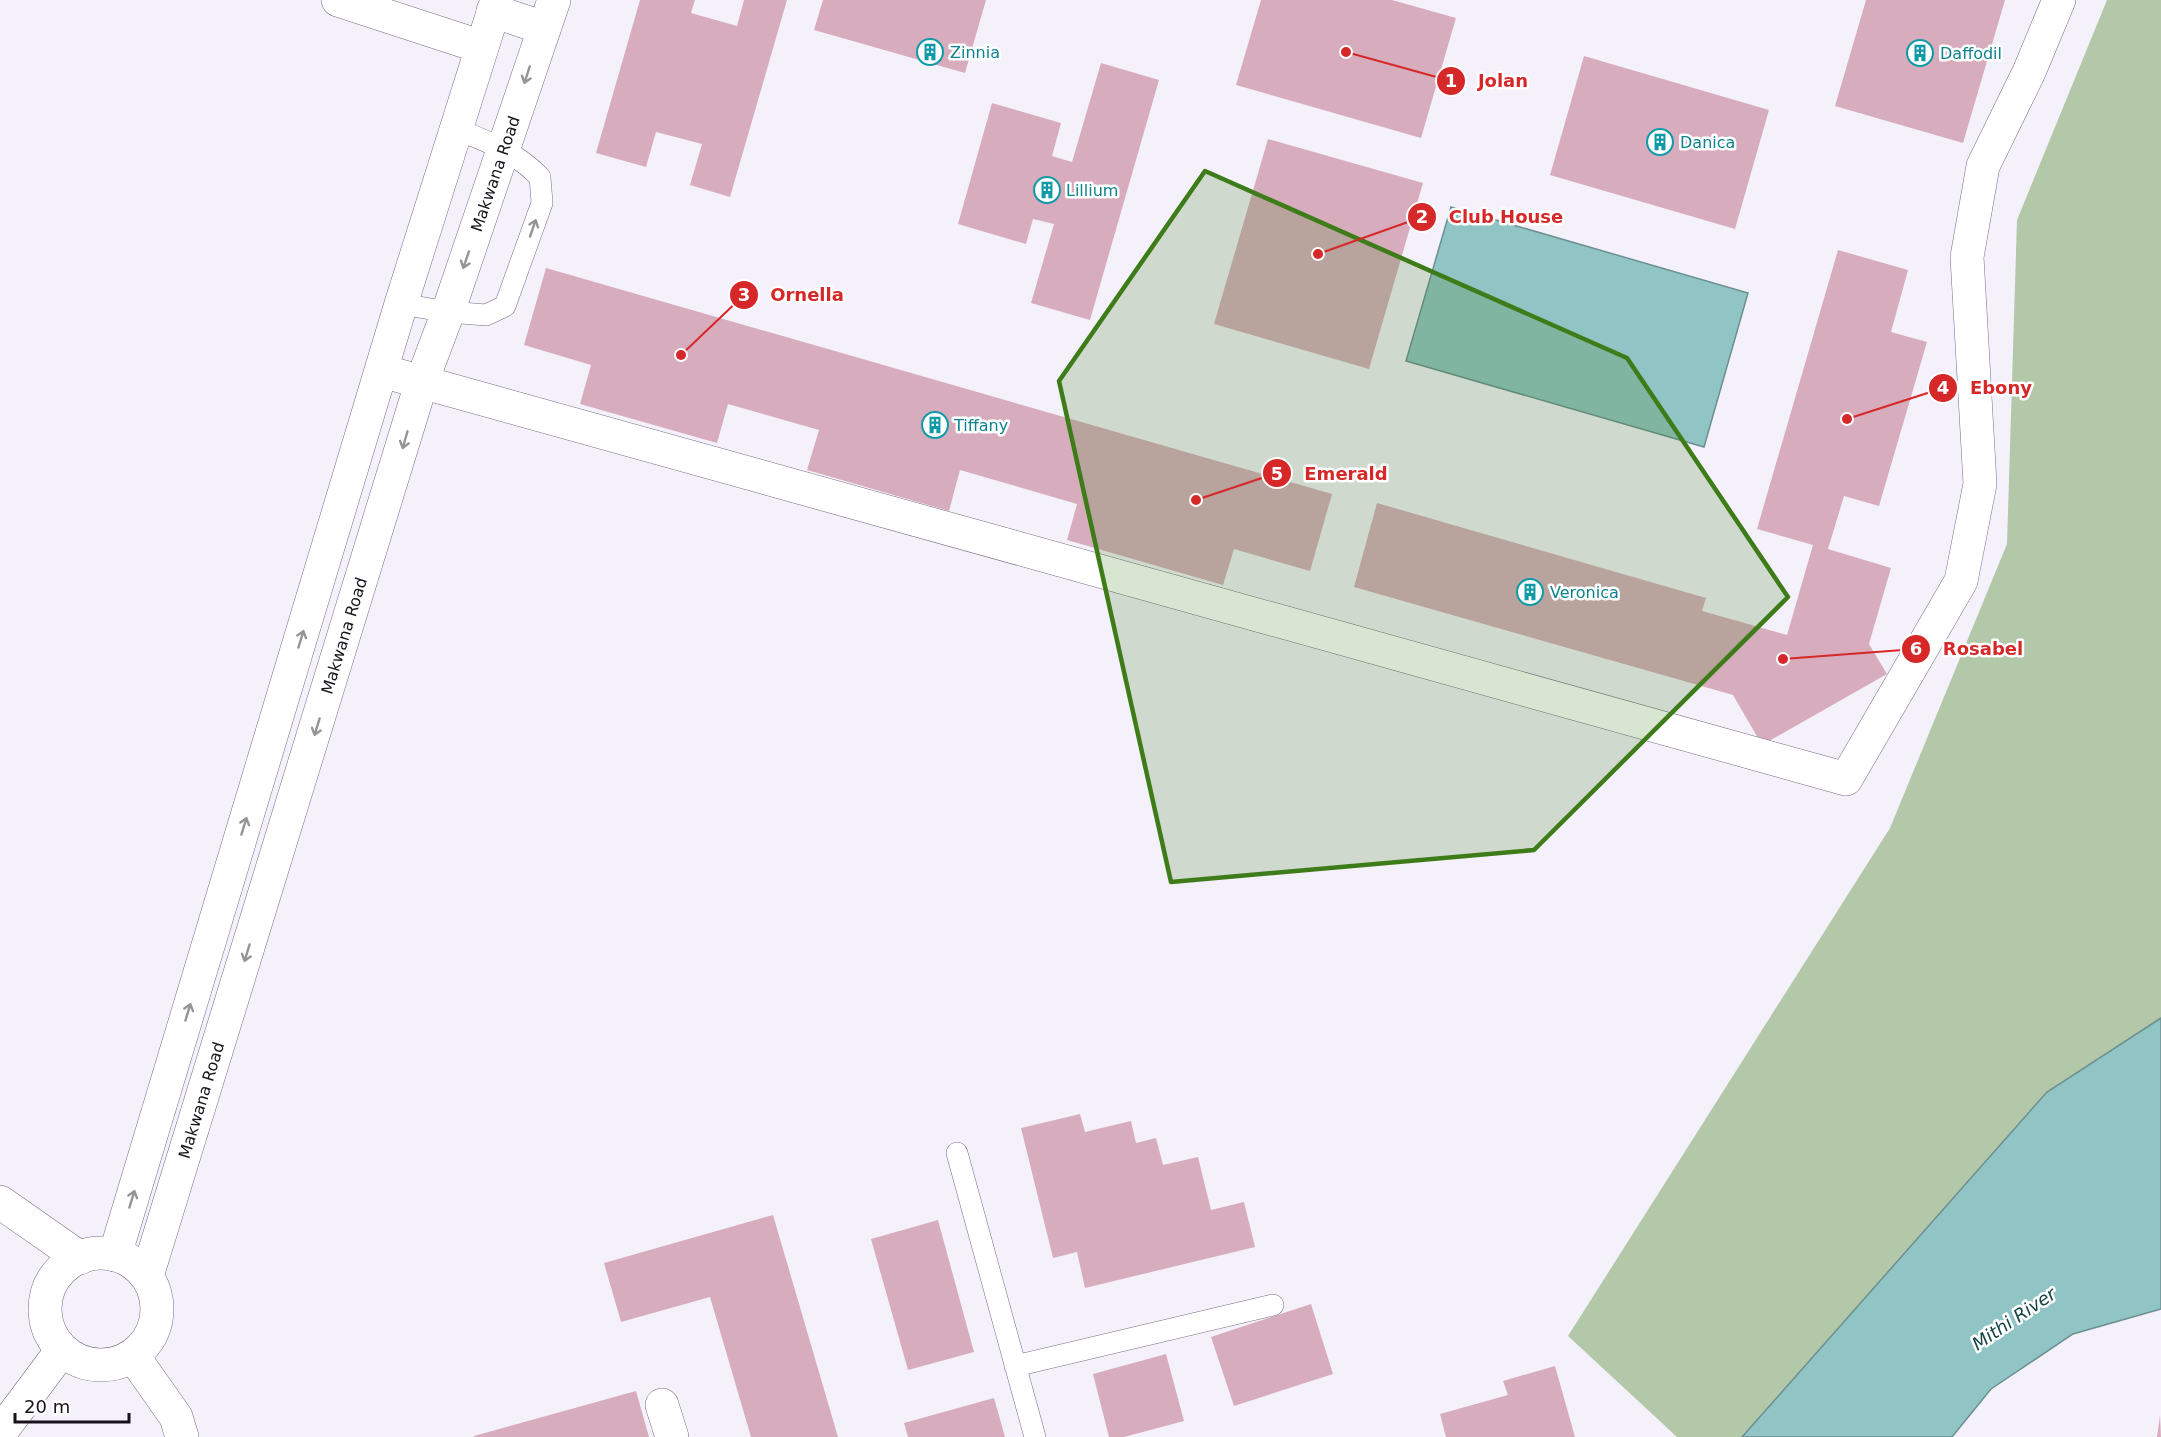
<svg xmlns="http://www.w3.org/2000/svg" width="2161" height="1437" viewBox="0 0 2161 1437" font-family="'DejaVu Sans',sans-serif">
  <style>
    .green { fill: #b3c8a9 }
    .water { fill: #91c4c4; stroke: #6c8f91; stroke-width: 1.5 }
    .building { fill: #d7adbe }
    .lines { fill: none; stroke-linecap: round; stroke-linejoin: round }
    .lane-casing { stroke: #786d84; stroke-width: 22 }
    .street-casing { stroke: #786d84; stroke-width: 34 }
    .secondary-casing { stroke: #786d84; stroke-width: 34 }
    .lane { stroke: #fff; stroke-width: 21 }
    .street { stroke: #fff; stroke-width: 33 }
    .secondary { stroke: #fff; stroke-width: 33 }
    .oneway { stroke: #979498 }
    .marked { fill: #3e7c19; fill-opacity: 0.2; stroke: #3e7c19; stroke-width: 4.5; stroke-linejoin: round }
    .labels { text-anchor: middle; stroke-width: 5; stroke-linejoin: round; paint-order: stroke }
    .culture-label { font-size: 16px; fill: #0d838f; stroke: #fff; text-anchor: start }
    .street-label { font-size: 16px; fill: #17121b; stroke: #fff }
    .water-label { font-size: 18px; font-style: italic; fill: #134344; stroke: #fff }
    .leader { fill: none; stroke: #d62828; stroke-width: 2 }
    .callout-dot { fill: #d62828; stroke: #fff; stroke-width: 2 }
    .mark-label { font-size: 18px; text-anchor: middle; font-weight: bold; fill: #fff }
    .callout-label { font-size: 18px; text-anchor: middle; font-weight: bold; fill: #d62828; stroke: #fff; stroke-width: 5; stroke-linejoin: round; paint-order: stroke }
  </style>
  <rect width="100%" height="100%" fill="#f5f1fb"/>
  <path class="green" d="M2107,0H2161V1018L2047,1092L1742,1437H1677L1568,1336L1890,828L2007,544L2017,220Z"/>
  <path class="water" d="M1451,207L1748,293L1704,447L1406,361Z
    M2161,1018V1309L2073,1334L1991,1389L1952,1437H1742L2047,1092Z"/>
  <path class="building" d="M640,0H695L691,13L737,26L744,0H787L730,197L690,185L702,144L656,132L646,167L596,153Z
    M823,0H986L965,73L814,30Z
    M1261,0H1392L1456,18L1421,138L1236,85Z
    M1866,0H2005L1963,143L1835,106Z
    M1584,56L1769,110L1735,229L1550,175Z
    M1101,63L1159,80L1090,320L1031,303L1054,224L1033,219L1026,244L958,224L992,103L1061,123L1052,156L1072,162Z
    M1268,139L1423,183L1369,369L1214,324Z
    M1838,250L1908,270L1891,332L1927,342L1879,506L1844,496L1828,549L1891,568L1869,644L1887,674L1762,745L1733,695L1354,587L1377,503L1706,598L1702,611L1787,635L1813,545L1757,529Z
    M546,268L1332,494L1310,571L1234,549L1223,585L1067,540L1077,504L960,470L949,511L807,470L819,430L728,404L717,443L580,404L591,365L524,345Z
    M1080,1114L1085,1132L1131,1121L1136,1143L1156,1138L1163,1165L1198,1157L1211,1210L1244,1202L1255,1247L1085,1288L1077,1252L1053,1258L1021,1128Z
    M773,1215L838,1437H751L710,1297L621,1322L604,1263Z
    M938,1220L974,1352L908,1370L871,1239Z
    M1311,1304L1333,1374L1234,1406L1211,1337Z
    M1166,1354L1184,1421L1124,1437H1109L1093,1374Z
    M1555,1366L1575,1437H1446L1440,1414L1508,1395L1503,1381Z
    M636,1391L649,1437H474V1436Z
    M994,1398L1005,1437H908L904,1423Z
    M2160,1416L2161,1437H2157Z"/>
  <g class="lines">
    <defs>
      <path id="lane" d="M401,304L448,312L486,315L505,306L542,203L540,177C514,151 489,142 456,129
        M957,1153L1035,1437
        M1015,1366L1273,1305"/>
      <path id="street" d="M338,0L482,47
        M382,371L1846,779L1961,581L1980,484L1967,257L1983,166L2029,72L2059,0
        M662,1405L672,1437"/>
      <g id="secondary">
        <path d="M493,11L544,28"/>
        <path d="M0,1202L80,1258"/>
        <circle cx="101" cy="1309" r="56"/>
        <path d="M115,1255L401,304L497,0"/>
        <path id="s1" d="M147,1276L421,384L448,312L554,0"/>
        <path d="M133,1356L176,1417L182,1437"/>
        <path d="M0,1433L62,1350"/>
      </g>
    </defs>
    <use href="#lane" class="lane-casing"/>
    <use href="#street" class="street-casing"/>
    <use href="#secondary" class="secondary-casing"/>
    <use href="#lane" class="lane"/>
    <use href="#street" class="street"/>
    <use href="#secondary" class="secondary"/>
  </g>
  <defs><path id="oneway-shaft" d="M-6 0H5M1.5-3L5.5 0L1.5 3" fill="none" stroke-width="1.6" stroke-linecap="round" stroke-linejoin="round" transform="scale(1.5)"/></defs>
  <g class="oneway">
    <use href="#oneway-shaft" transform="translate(527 75) rotate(108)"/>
    <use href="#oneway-shaft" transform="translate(533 228) rotate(-71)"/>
    <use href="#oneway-shaft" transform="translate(466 260) rotate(109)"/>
    <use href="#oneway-shaft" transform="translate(405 440) rotate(106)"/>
    <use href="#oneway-shaft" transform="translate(301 639) rotate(-73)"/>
    <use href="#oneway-shaft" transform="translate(317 727) rotate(107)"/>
    <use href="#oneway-shaft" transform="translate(244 826) rotate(-73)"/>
    <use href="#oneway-shaft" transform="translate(247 953) rotate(107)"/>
    <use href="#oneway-shaft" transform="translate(188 1012) rotate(-73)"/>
    <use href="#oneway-shaft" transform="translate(132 1199) rotate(-73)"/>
  </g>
  <path class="marked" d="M1205,171L1627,358L1788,597L1534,850L1171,882L1059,381Z"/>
  <defs>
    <symbol id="building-ring" viewBox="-11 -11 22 22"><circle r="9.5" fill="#fff" stroke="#0f9aa8" stroke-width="1.5"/><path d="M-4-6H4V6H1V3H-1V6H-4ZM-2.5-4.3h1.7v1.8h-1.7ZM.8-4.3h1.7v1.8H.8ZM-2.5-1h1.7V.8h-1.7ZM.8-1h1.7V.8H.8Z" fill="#0f9aa8"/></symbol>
  </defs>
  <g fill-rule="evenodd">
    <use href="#building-ring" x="915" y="37" width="30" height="30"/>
    <use href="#building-ring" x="1905" y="38" width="30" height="30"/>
    <use href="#building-ring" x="1645" y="127" width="30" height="30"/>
    <use href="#building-ring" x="1032" y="175" width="30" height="30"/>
    <use href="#building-ring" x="920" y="410" width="30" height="30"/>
    <use href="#building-ring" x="1515" y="577" width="30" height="30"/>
  </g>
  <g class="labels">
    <g class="culture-label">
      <text x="950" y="58">Zinnia</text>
      <text x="1940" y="59">Daffodil</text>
      <text x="1680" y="148">Danica</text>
      <text x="1066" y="196">Lillium</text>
      <text x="954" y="431">Tiffany</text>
      <text x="1550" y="598">Veronica</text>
    </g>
    <g class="street-label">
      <text dy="6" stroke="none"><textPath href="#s1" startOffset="1156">Makwana Road</textPath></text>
      <text dy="6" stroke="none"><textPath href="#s1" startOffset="670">Makwana Road</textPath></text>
      <text dy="6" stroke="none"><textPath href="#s1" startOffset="184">Makwana Road</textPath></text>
    </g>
    <g class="water-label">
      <text transform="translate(2014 1319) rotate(-34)" y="6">Mithi River</text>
    </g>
  </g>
  <path class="leader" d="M1346 52L1451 81M1318 254L1422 217M681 355L744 295M1847 419L1943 388M1196 500L1277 473M1783 659L1916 649"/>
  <g class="callout-dot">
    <circle cx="1346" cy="52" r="6"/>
    <circle cx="1318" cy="254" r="6"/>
    <circle cx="681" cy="355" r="6"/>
    <circle cx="1847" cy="419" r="6"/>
    <circle cx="1196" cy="500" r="6"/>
    <circle cx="1783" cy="659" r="6"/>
    <circle cx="1451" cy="81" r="15"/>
    <circle cx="1422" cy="217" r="15"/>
    <circle cx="744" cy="295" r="15"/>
    <circle cx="1943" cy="388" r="15"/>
    <circle cx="1277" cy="473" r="15"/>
    <circle cx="1916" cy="649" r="15"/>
  </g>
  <g class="mark-label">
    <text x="1451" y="87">1</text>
    <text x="1422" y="223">2</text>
    <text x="744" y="301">3</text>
    <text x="1943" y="394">4</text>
    <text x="1277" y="480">5</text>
    <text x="1916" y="655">6</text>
  </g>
  <g class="callout-label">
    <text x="1503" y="87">Jolan</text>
    <text x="1506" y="223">Club House</text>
    <text x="807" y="301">Ornella</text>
    <text x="2001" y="394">Ebony</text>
    <text x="1346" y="480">Emerald</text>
    <text x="1983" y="655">Rosabel</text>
  </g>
  <path d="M15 1413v9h114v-9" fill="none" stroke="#17121b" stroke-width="3"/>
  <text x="24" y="1413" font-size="18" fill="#17121b" stroke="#ffffff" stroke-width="4.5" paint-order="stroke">20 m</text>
</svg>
